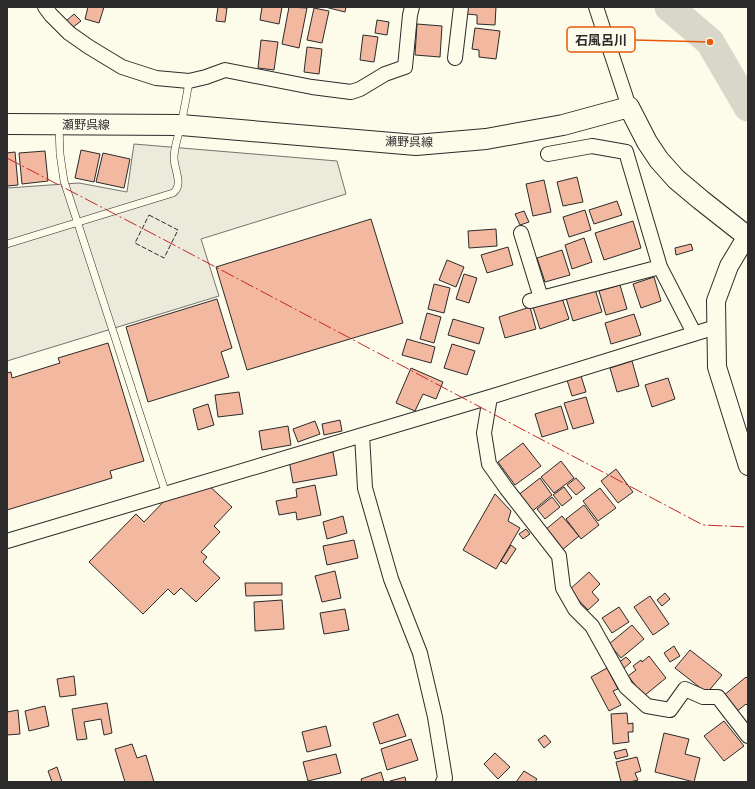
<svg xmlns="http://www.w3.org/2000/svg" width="755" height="789" viewBox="0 0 755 789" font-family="'Varela Round','Noto Sans JP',sans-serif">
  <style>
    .parking { fill: #eceadb; stroke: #74746e }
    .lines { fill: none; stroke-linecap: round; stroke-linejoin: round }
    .river { stroke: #d8d7c9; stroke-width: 29 }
    .building { fill: #f2b8a0; stroke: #2b2b2b }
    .service-casing { stroke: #2b2b2b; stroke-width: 8 }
    .minor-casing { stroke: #2b2b2b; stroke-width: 16 }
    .tertiary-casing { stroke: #2b2b2b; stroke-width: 20 }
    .secondary-casing { stroke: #2b2b2b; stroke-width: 22 }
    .service { stroke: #fdfbea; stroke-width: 7 }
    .minor { stroke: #fdfbea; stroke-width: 14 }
    .tertiary { stroke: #fdfbea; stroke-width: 18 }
    .secondary { stroke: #fdfbea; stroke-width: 20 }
    .fence { stroke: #2b2b2b; stroke-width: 1; stroke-dasharray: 5 2; stroke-linecap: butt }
    .power { stroke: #c62828; stroke-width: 1; stroke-dasharray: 14 3 2 3; stroke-linecap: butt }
    .labels { text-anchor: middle; stroke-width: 3; stroke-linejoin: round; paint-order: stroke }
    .street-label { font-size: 12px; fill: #2b2b2b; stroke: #fdfbea }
    .leader { fill: none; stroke: #e8590c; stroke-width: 1.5 }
    .callout-dot { fill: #e8590c; stroke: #fdfbea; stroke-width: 1.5 }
    .callout { fill: #fdfbea; stroke: #e8590c; stroke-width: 1.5 }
    .callout-label { font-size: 13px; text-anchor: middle; font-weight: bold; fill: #2b2b2b }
  </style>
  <rect width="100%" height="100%" fill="#fdfbea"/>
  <path class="parking" d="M134,144L337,161L346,194L201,239L219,296L7,361V188L79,183L127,192Z"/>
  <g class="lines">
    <path class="river" d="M669,7L710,42L748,107"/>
  </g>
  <path class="building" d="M88,7H104L99,23L85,19Z
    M218,7L227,8L225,22L216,21Z
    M262,7H282L279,24L260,20Z
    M289,7L307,8L299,48L282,44Z
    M325,7H346L345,12Z
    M467,7H496L495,25L477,24V15L467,14Z
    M314,8L329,11L322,43L307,40Z
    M74,14L81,21L72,28L66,21Z
    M377,20L389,22L387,35L375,33Z
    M417,24L442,26L440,57L415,55Z
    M475,28L500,31L496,59L479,57V50L472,49Z
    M363,35L378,37L374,62L360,60Z
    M261,40L278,42L274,70L258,68Z
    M307,47L322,49L319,74L304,72Z
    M81,150L100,154L94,182L75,178Z
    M45,151L48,181L22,184L19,153Z
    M15,152L18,185L7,186V153Z
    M103,153L130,159L124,188L96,182Z
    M577,177L583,202L563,206L557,182Z
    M544,180L551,212L533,216L526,184Z
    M617,201L622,215L594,224L589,210Z
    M585,210L591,230L569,237L563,217Z
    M524,211L529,222L520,225L515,214Z
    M371,219L403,323L247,370L216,267Z
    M633,221L641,248L604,260L595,233Z
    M496,229L497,246L469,248L468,231Z
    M584,238L592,262L572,269L565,245Z
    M691,244L693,250L676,255L675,248Z
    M508,247L513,265L487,273L481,255Z
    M562,250L570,275L545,282L537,258Z
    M447,260L464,267L456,287L439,280Z
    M464,274L477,278L469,303L456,299Z
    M654,277L661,301L641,308L633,284Z
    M434,284L450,288L444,313L428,309Z
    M620,285L627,309L606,315L599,291Z
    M595,289L602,312L573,321L566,298Z
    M562,298L569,319L540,329L533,307Z
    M217,299L232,348L221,352L229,377L148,402L126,327Z
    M530,307L536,329L505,338L499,317Z
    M427,313L441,317L434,343L420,339Z
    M634,314L641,335L611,344L605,323Z
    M453,319L484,328L479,344L448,335Z
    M407,339L435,347L431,363L402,355Z
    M108,343L144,461L110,471L112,478L7,510V373L11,372L12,378L60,363L58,358Z
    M452,344L475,351L467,375L444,368Z
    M632,361L639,386L617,392L610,368Z
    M411,368L443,382L436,399L423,394L415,411L396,403Z
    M581,376L586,392L572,396L567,380Z
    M668,378L675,399L652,407L645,385Z
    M239,392L243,414L218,417L215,395Z
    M586,397L594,423L573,429L564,403Z
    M208,404L214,425L198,430L193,409Z
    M561,406L568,429L542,437L535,414Z
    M340,420L342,431L324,435L322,424Z
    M315,421L320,434L298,442L293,429Z
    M288,426L291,445L262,450L259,431Z
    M523,443L541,466L515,485L498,462Z
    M333,452L337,475L293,483L289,460Z
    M561,461L574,478L554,493L541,477Z
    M616,469L633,492L618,503L601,481Z
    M540,478L552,495L530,513L517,496Z
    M576,478L585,488L576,495L567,485Z
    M206,483L232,507L214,526L220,532L201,552L207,557L203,562L220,578L196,602L181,588L174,595L168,589L143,614L89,562L136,514L144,522L169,496Z
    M315,485L321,515L297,520L296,512L279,515L276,501L297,497L296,489Z
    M564,487L572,498L562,506L553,495Z
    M600,488L616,508L598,521L583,501Z
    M495,494L511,511L508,521L520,528L496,569L463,550Z
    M552,497L560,507L545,519L537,509Z
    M584,505L599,525L581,539L566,519Z
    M343,516L347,533L327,539L323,522Z
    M562,516L579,536L562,550L545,530Z
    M526,529L530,534L523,539L519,534Z
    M354,540L358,558L327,565L323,546Z
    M511,545L516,549L506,564L501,561Z
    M335,571L341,598L322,602L315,576Z
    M589,572L600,584L592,592L599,600L588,610L569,590Z
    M245,583H282V595L246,596Z
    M665,593L670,599L662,606L657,600Z
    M650,596L669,624L653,635L634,607Z
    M282,600L284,629L255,631L254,602Z
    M619,607L629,622L612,633L602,618Z
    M345,609L349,630L324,634L320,613Z
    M632,625L644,639L621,658L609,644Z
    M674,646L680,656L670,662L664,653Z
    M690,650L722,675L707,693L675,668Z
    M649,656L666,678L644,696L628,676L636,670L633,666L641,660L642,662Z
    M626,657L631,662L623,669L618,663Z
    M607,668L618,689L613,691L621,705L609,711L591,677Z
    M74,676L76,695L60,697L57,679Z
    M746,677L748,679V706L746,704L736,712L723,696Z
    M107,703L112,733L104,735L101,719L84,722L87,739L77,740L72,709Z
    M45,706L49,726L29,731L25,711Z
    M18,710L20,734L7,735V712Z
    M627,713L628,724L633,723V732H628L629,742L613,744L611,714Z
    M398,714L406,736L380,744L373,723Z
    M724,721L744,746L724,761L704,736Z
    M326,726L331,746L307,752L302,732Z
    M664,733L689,739L685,754L700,758L694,782L655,772Z
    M545,735L551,742L544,748L538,740Z
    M411,739L418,760L387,770L381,749Z
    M132,744L137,758L146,755L154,782H125L115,749Z
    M626,749L628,756L616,759L614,752Z
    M495,753L510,767L498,779L484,764Z
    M336,754L341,773L308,781L303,762Z
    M637,757L641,771L635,773L638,780L630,782H621L616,762Z
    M57,767L62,782H52L48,771Z
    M524,771L537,779L535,782H516Z
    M381,772L384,782H362L361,779Z
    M405,777L406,782H390V781Z"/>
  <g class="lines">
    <defs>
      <path id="service" d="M59,126L60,154L64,181L166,494
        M7,244L173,193C184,185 174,169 174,158C174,146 179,135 181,124C184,110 187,95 189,81"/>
      <path id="minor" d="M45,7L51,15L69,33L89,47L122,67L156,78L189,81L206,77L225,70L312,87L351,92L360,89L385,74L405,67L410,15L412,7
        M596,7L629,107
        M455,58L461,7
        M548,154L592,146L626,152L660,267L694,333
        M521,233L541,298
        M530,301L660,267
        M490,397L484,433L489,464L506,488L559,556L563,588L575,609L592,626L626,687L647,706L670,710L685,689L703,697H718L748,736
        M362,435L365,488L391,579L420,653L435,717L445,778L443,782
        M7,541L490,397L716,327"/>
      <path id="tertiary" d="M747,236L729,266L716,301L717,367L748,466"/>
      <path id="secondary" d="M7,124L181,125L416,145L486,139L563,125L629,107L647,142L659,160L676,179L701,200L748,237"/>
    </defs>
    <use href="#service" class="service-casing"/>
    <use href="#minor" class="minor-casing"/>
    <use href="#tertiary" class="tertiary-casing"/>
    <use href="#secondary" class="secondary-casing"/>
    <use href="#service" class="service"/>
    <use href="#minor" class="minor"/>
    <use href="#tertiary" class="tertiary"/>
    <use href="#secondary" class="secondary"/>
    <path class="fence" d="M149,215L178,230L164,258L135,243Z"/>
    <path class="power" d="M7,158L157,236L703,525L748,527"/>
  </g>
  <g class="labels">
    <g class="street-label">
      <text x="86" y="129">瀬野呉線</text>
      <text transform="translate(409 142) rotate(1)" y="4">瀬野呉線</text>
    </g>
  </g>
  <path class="leader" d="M710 42L635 40"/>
  <circle class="callout-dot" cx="710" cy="42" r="4"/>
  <rect class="callout" x="567" y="27" width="68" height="25" rx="4"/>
  <g class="callout-label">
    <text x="601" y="45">石風呂川</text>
  </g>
  <rect width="755" height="789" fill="none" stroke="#2b2b2b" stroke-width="16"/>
</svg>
